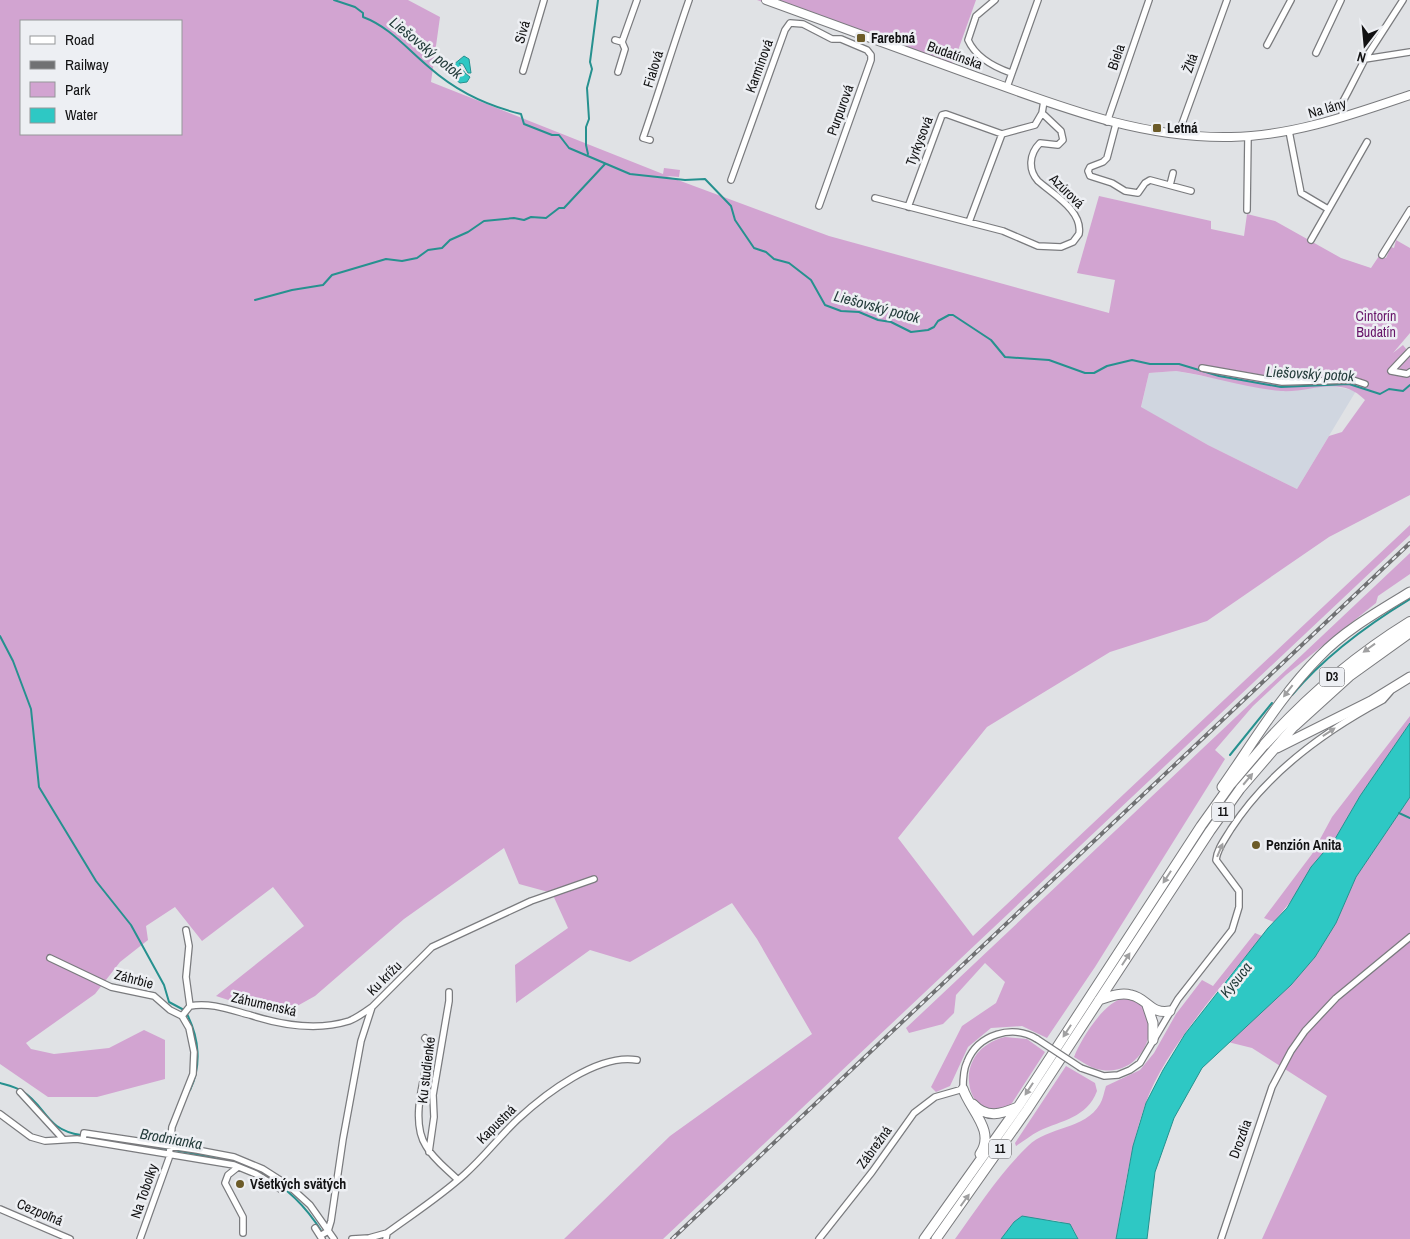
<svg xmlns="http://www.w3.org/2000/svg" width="1410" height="1239" viewBox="0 0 1410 1239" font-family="'Archivo Narrow',sans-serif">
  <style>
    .built { fill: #d0d6e0 }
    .green { fill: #d2a4d1; fill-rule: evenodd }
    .water { fill: #2ec8c4; stroke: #26918f }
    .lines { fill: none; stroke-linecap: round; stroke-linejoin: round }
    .stream { stroke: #26918f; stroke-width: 2 }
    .street-casing { stroke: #7a7b7e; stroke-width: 8 }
    .secondary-casing { stroke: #7a7b7e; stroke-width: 10 }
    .primary-casing { stroke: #7a7b7e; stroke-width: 11 }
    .highway-casing { stroke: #7a7b7e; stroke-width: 12 }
    .street { stroke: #fff; stroke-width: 5.5 }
    .secondary { stroke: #fff; stroke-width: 8 }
    .primary { stroke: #fff; stroke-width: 9 }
    .highway { stroke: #fff; stroke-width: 10 }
    .rail-casing { stroke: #707173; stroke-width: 4 }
    .rail { stroke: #edeff3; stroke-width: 2; stroke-dasharray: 5.5; stroke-linecap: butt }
    .street-bridge-casing { stroke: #7a7b7e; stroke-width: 8; stroke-linecap: butt }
    .street-bridge { stroke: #fff; stroke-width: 5.5 }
    .oneway { fill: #a0a0a1 }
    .poi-dot { fill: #6c5b28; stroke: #edeff3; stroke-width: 2 }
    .labels { text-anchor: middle; stroke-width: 5; stroke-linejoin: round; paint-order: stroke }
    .shield { fill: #edeff3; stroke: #545456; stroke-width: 1 }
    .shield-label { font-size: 12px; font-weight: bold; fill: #121213 }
    .street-label { font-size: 14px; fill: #121213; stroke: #edeff3 }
    .poi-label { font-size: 14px; font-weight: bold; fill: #121213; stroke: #edeff3; text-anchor: start }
    .park-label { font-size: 14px; fill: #671569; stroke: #edeff3 }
    .water-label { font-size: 15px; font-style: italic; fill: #253d3c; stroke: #edeff3 }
  </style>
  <rect width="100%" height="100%" fill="#e0e2e5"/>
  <path class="built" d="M1176,371L1282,391L1328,385L1356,391L1297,489L1208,445L1141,408L1149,373Z"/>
  <path class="green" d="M0,0H408L440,17L431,82L663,174L664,168L680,170L679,177L667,176L829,236L1109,313L1115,280L1077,273L1099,196L1211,221V229L1244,236L1247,214L1275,221L1341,258L1371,268L1379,256L1386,258L1391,247L1394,248L1396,240L1410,248V333L1393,353L1403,345L1410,354V495L1329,537L1207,621L1110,652L987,727L898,838L973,936L1410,525V535L663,1239H564L670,1136L812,1034L757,939L732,903L630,962L590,950L516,1003L515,965L568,928L552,893L519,884L504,848L404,919L315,996L290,1010L250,1007L216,996L304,926L273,887L202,941L175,907L146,926L148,940L120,962L95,994L26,1043L31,1049L54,1054L109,1048L144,1030L165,1040V1079L97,1097H48L0,1064ZM21,21H181V134H21ZM1176,371C1211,376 1246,388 1281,391C1311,393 1340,374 1365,400L1342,432L1329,436L1297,489L1208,445L1141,407L1149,373Z
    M757,0H976L951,70Z
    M1410,553V574L1378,596L1376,603L1286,675L1253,706L1215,750L1225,759L1095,967L1047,1038L1022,1026L991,1028L968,1047L950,1086L936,1092L931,1087L962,1026L996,1003L1005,982L985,963L956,995L954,1013L943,1024L909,1033L906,1028Z
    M1410,716V723L1360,796L1335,839L1311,867L1299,891L1274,922L1264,918L1312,854L1332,817Z
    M1410,797V1239H1262L1327,1096L1252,1048L1228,1042L1291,985L1315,957L1336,923L1356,877Z
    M1255,933L1262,936C1226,982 1164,1049 1145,1105C1130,1148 1124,1194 1116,1239H1078C1070,1212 1035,1221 1014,1222L1001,1239H955C978,1207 1000,1173 1028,1146C1048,1126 1085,1130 1100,1104C1103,1099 1104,1092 1106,1086L1140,1070L1154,1053L1176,1014L1202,980L1213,986Z
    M1125,998L1140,1002C1164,1030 1139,1076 1102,1070C1091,1069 1083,1062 1074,1057C1081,1039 1105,1000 1125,998Z
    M1005,1037L1027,1039L1045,1052L1012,1103C974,1138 941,1053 1005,1037Z
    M1066,1066L1095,1083L1097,1091C1087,1118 1062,1120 1039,1131C1031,1135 1024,1141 1016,1146L1015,1143Z"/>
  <path class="water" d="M464,56L469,59L471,73H468L463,64L459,63L465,73L470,77L467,82L460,83L449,75L453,65Z
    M1410,723V797L1356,877L1336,923L1315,957L1291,985L1202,1068L1174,1118L1155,1172L1147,1239H1116L1133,1146L1146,1103L1163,1070L1185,1034L1268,928L1287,908L1311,867L1335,839L1360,796Z
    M1022,1216L1070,1224L1078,1239H1001L1014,1222Z"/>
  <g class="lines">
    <path class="stream" d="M334,0L355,7L363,13V17C390,27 408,50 430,68C455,90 488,106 521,114L524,124L552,135H559L569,148L630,174L685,180L705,179L731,206L735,220L754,248L766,252L774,259L789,263L811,280L825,305L841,311L859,312L878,320L891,322L911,332L928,330L934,327L938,321L949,315H953L991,340L1005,357L1049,360L1085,373H1094L1107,366L1132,360L1150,364H1179L1219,376L1281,387L1349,384L1380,394L1389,389L1403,391L1410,385
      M588,154L586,145V127L589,119L587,88L592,69L590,62L598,0
      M255,300L292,290L323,285L332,275L386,259L402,261L417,258L428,250L442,248L450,240L468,232L484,221L514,218L524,220L531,217L546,218L559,208H564L605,164
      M0,636L13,661L31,709L39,787L96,881L131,925L164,985L169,1002L184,1010
      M1292,695C1325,656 1367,625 1410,599
      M1230,755L1272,703
      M1399,813L1410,818
      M187,1014C199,1038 202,1065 190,1090
      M0,1083C7,1085 16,1087 22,1091C47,1106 45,1130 81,1135
      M86,1136C119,1142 152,1146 185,1152C247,1164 286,1175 322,1232"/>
    <defs>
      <path id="street" d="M995,0L976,16L968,40C976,58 994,67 1011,73
        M615,40L622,42
        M1267,45L1291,0
        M1316,53L1341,0
        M1365,59L1410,52
        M523,71L544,0
        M618,72L625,49L622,42L637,0
        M1007,87L1038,0
        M1343,117L1341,105L1348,92L1365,59L1403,0
        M1107,122L1149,0
        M1116,124L1107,158L1103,162L1090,167L1088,171L1090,176L1112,183L1125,191L1138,193L1145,183L1150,180L1191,191
        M1289,131L1301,193L1328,209
        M1178,135L1227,0
        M650,140L643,138C659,92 673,46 689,0
        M731,180L785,30L790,23L803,24L832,39H841L867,50L871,55V60L819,206
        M1170,185L1173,173
        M875,198L1003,231L1038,246L1061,247L1073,242L1079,234C1083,211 1054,195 1038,181C1028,170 1029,154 1040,143L1058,145L1063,140L1061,131L1042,113
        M908,207L942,115L946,114L1002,134
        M1247,210L1248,136
        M969,222L1002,134L1035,125L1042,113L1044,101
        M1311,240L1367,142
        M1382,255L1410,210
        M1410,351L1391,371L1407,374L1410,372
        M1202,368L1282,382L1353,380L1365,384
        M186,930L189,946L186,977L190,1006
        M50,958L111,987L154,996L170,1010L182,1016
        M182,1016L190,1006C210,1002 231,1010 250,1015C281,1025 317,1031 349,1021C357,1018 365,1012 372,1007
        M425,1038L431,1044C426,1073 409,1120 426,1146C433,1159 447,1169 458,1180
        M1081,1068L1104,1076L1118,1075L1130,1070L1140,1063L1178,999L1232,930L1239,907V891L1216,860C1217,849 1225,839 1231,829C1267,773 1325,731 1383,700L1390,692
        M20,1092L63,1139
        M0,1114L31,1137L45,1141L77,1139L234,1165L256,1174L282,1190
        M83,1140L84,1133L197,1150L234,1157L263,1169L288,1185L310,1205L334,1239
        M429,1152L434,1117L433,1095L449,1001V992
        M238,1167L228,1175L225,1183L243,1217V1233
        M0,1209L70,1239
        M315,1228L322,1239
        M320,1236L328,1231L331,1221L343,1139L361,1041L372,1007L432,947L531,901L594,879
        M140,1239L169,1158L172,1127L193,1074L194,1052L189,1028L182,1016
        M352,1239L369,1238L387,1233
        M386,1239L387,1233C413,1214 441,1196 465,1174C484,1157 500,1136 518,1119C545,1094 598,1053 637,1060
        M819,1239L872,1172L914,1113L935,1097L963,1089C963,1080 963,1070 967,1062C978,1034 1013,1024 1037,1039
        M1221,1239L1272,1087L1291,1051L1305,1031L1336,998L1410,937"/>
      <path id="secondary" d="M766,0C835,25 904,50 972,75C1056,105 1139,139 1231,137C1293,136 1351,115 1410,95"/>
      <path id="primary" d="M1277,748L1371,701L1410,677
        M1222,787C1253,743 1281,695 1320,656C1345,630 1379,611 1410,592
        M1099,1000C1109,997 1120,992 1131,995C1147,998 1151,1015 1170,1011
        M1147,1005L1153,1023V1040
        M963,1089C970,1110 996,1131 980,1154
        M973,1104C987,1119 1001,1114 1018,1107
        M924,1239L1018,1107L1201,826L1231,784L1265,744
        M936,1239L1027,1110L1210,831L1240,789L1295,725"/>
      <path id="highway" d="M1295,725L1349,676L1410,632
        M1265,744C1308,696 1355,656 1410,622"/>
    </defs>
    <use href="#street" class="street-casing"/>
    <use href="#secondary" class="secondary-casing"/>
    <use href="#primary" class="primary-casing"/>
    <use href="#highway" class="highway-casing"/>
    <use href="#street" class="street"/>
    <use href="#secondary" class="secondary"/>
    <use href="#primary" class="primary"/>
    <use href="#highway" class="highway"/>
    <defs>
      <path id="rail" d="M672,1239L1410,543"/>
    </defs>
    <use href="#rail" class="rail-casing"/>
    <use href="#rail" class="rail"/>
    <defs>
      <path id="street-bridge" d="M1037,1039L1081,1068"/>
    </defs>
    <use href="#street-bridge" class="street-bridge-casing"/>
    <use href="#street-bridge" class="street-bridge"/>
  </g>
  <defs><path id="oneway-solid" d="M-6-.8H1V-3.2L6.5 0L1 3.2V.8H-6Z" transform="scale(1.25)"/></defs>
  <g class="oneway">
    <use href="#oneway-solid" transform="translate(1369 648) rotate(144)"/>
    <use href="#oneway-solid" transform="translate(1288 691) rotate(128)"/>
    <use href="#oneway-solid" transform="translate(1329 732) rotate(-33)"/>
    <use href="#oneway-solid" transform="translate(1248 779) rotate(-50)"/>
    <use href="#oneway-solid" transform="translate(1220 850) rotate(-67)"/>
    <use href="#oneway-solid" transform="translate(1167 877) rotate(123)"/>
    <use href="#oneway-solid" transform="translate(1126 959) rotate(-57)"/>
    <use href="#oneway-solid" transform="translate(1067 1031) rotate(123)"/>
    <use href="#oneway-solid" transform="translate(1029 1089) rotate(123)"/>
    <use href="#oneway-solid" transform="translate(965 1200) rotate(-54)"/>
  </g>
  <g class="poi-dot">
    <rect x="856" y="33" width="10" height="10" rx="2.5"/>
    <rect x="1152" y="123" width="10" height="10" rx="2.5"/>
    <circle cx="1256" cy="845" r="5"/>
    <circle cx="240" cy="1184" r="5"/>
  </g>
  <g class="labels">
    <g class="shield">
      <rect x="1319.5" y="667.5" width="25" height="19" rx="4"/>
      <rect x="1212" y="802.5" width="22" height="19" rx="4"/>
      <rect x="989" y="1139.5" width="22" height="19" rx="4"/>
    </g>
    <g class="shield-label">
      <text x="1332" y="681">D3</text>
      <text x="1223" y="816">11</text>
      <text x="1000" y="1153">11</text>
    </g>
    <g class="street-label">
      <text transform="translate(522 32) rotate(-73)" y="5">Sivá</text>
      <text transform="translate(955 55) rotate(20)" y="5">Budatínska</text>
      <text transform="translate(1116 57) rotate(-71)" y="5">Biela</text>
      <text transform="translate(1190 63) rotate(-70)" y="5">Žltá</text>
      <text transform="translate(759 66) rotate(-70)" y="5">Karmínová</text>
      <text transform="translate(653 69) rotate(-73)" y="5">Fialová</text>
      <text transform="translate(1327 108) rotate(-16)" y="5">Na lány</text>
      <text transform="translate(840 110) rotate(-70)" y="5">Purpurová</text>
      <text transform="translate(919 141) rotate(-69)" y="5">Tyrkysová</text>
      <text transform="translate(1067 191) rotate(44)" y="5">Azúrová</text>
      <text transform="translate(384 978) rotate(-45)" y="5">Ku krížu</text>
      <text transform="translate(134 979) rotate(15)" y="5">Záhrbie</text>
      <text transform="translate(264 1004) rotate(13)" y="5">Záhumenská</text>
      <text transform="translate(426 1070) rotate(-83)" y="5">Ku studienke</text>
      <text transform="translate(496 1124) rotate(-45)" y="5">Kapustná</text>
      <text transform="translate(1240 1139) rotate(-70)" y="5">Drozdia</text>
      <text transform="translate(874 1147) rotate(-54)" y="5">Zábrežná</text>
      <text transform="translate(144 1191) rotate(-71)" y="5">Na Tobolky</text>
      <text transform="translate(40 1212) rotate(23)" y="5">Cezpoľná</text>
    </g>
    <g class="poi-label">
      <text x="871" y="43">Farebná</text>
      <text x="1167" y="133">Letná</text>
      <text x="1266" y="850">Penzión Anita</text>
      <text x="250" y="1189">Všetkých svätých</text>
    </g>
    <g class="park-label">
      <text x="1376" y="321">Cintorín<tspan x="1376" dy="16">Budatín</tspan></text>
    </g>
    <g class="water-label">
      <text transform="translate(426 48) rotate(39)" y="5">Liešovský potok</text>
      <text transform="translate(877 307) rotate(15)" y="5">Liešovský potok</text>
      <text transform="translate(1310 374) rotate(3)" y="5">Liešovský potok</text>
      <text transform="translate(1236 980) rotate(-51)" y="5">Kysuca</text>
      <text transform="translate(171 1139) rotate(10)" y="5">Brodnianka</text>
    </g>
  </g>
  <rect x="20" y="20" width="162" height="115" fill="#edeff3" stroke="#959799"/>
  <rect x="30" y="36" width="25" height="8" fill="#ffffff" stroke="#959799"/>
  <text x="65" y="45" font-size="15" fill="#121213">Road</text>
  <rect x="30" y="61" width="25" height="8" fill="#707173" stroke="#959799"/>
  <text x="65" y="70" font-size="15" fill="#121213">Railway</text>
  <rect x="30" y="82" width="25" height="15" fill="#d2a4d1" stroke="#959799"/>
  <text x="65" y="95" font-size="15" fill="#121213">Park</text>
  <rect x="30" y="108" width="25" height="15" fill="#2ec8c4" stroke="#959799"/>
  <text x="65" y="120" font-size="15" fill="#121213">Water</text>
  <g transform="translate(1365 45) rotate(196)" stroke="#edeff3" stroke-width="4" paint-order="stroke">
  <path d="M0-4L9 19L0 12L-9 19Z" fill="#121213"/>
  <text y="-8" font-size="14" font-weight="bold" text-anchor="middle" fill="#121213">N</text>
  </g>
</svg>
